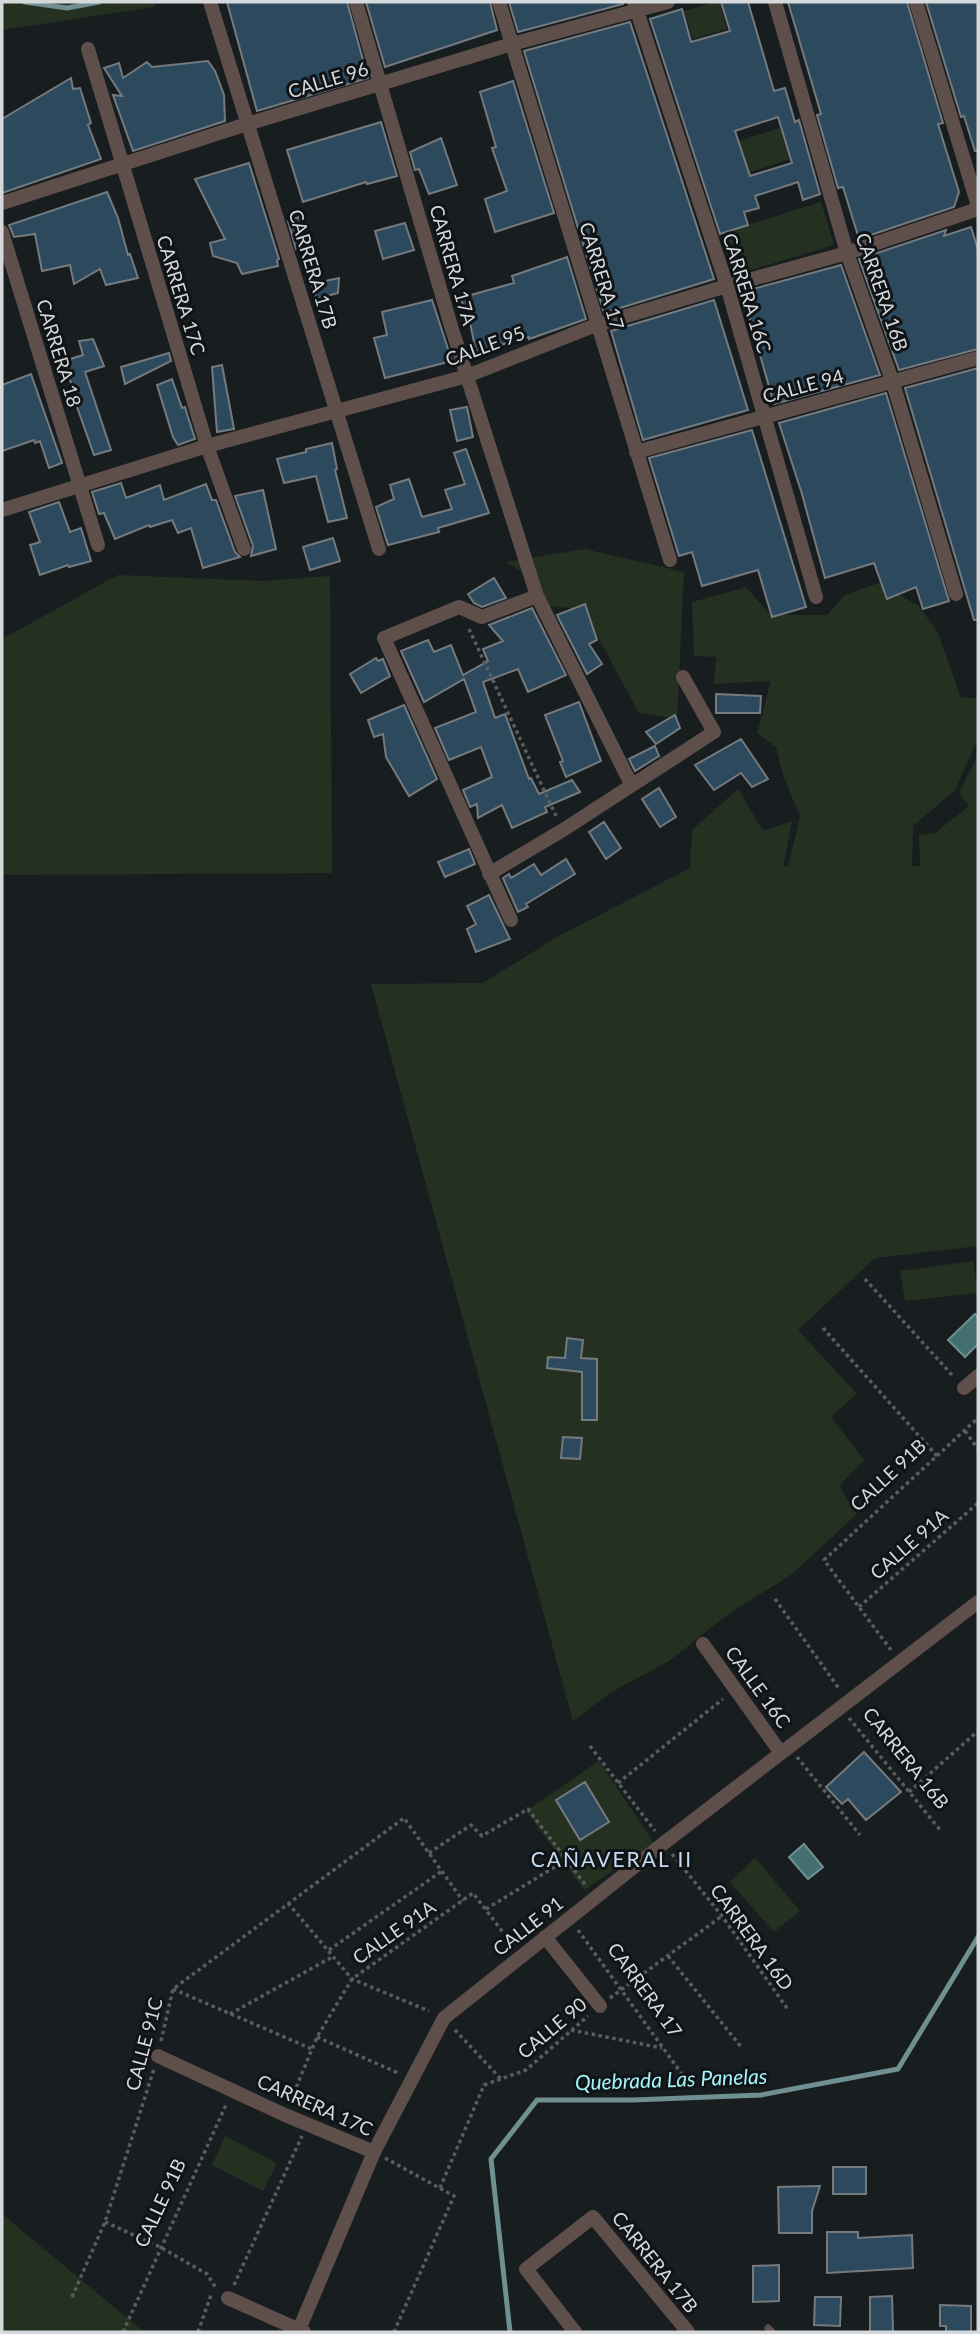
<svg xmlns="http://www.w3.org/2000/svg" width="980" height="2334" viewBox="0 0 980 2334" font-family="Lato,sans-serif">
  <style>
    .green { fill: #253120 }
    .water { fill: #436f71; stroke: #6f8f91; stroke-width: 2 }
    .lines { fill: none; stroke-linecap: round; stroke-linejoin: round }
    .stream { stroke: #6f8f91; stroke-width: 5 }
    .building { fill: #2d495d; stroke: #747a7e; stroke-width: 2; fill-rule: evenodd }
    .path { stroke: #595d60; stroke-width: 3.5; stroke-dasharray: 3.5 3.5; stroke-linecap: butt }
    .service { stroke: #5e4f4b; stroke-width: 7 }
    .minor { stroke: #5e4f4b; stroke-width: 14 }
    .labels { text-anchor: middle; stroke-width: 6; stroke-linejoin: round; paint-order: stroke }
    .street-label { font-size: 19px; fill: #d6d9db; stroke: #101417 }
    .neighbourhood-label { font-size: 21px; letter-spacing: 2px; fill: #c6dcf3; stroke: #101417 }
    .water-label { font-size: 21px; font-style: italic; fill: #a4f4f9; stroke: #101417 }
  </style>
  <rect width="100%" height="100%" fill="#181d20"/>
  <path class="green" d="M2,2H156L154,7L2,30Z
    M714,2H719L727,29L693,39L684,11Z
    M780,128L790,159L748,173L738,141Z
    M821,202L834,245L738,274L725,232Z
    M585,549L684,572L677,719L639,713L592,626L570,608L548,606L536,580L506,562Z
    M118,575L264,581L330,576L332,873L2,875V639Z
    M879,583L919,606L938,633L961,698H978V739L955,790L913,826L912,866H920L919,835L935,833L969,806L959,793L978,755V1246L875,1258L798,1330L857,1394L831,1417L864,1460L839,1486L857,1514L792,1574L727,1615L669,1661L610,1693L573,1721L371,984L483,983L557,937L690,868L692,830L738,789L763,831L792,821L783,867H788L800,816L783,775L776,747L757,733L771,681L714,684L716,657L694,656L692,602L746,587L772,617L780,615H827L845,595Z
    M973,1261L978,1293L905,1301L900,1271Z
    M599,1761L654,1843L584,1890L526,1811Z
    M755,1858L800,1911L774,1932L730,1882Z
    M225,2136L277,2163L263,2191L212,2165Z
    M2,2214L144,2332H2Z"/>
  <path class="water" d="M975,1314L978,1317V1344L965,1357L948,1340Z
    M804,1844L823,1867L808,1879L789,1857Z"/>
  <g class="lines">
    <path class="stream" d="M25,2L67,8L99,2
      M510,2332L491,2159L537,2100H633L761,2095L898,2069L978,1937"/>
  </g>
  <path class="building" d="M227,2H347L368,78L257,111Z
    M366,2H490L497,30L385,67Z
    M509,2H623V4L518,32Z
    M721,2H748L774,91L785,88L795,122L799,120L820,194L803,200L798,182L755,196L759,208L744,212L748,225L720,234L650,19L682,9L691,42L730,31ZM778,117L792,163L750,176L735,131Z
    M788,2H907L943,123L938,124L959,192L954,207L859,239L843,187L838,188L817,115L821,114Z
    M926,2H978V151H975L964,116L961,117Z
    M630,22L714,279L604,313L524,51Z
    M208,61L215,71L224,95L225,121L133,151L113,95L122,96L104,68L119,63L123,78L147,62L152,67Z
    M71,78L73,89L80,88L91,123L88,125L101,159L2,193V119Z
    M513,81L554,213L495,232L485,199L507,191L492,148L496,147L480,92Z
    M381,122L397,176L367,184L366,182L303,202L287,150Z
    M441,138L457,185L429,194L419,169L415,170L410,152Z
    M249,163L279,259L277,260L278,266L242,274L237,263L213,256L210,243L225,239L195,179Z
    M107,192L118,218L128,255L130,254L138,278L106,285L100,269L74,284L70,265L42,271L35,234L14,237L9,225Z
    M299,217L307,243L296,249L288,221Z
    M405,223L414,250L383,259L375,231Z
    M971,227L978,250V349L899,370L859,259L946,230L944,236Z
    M567,257L586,319L529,339V337L476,352L469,318L460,298L514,283L512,276Z
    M841,265L880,375L774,404L742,292Z
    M339,278L338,293L316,299L312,284Z
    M432,300L452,361L385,378L374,338L387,335L382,312Z
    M714,300L748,410L643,440L611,331Z
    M93,339L104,366L85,372L111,450L94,455L70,387L72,386L64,361L83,355L79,341Z
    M169,353L171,361L125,384L121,367Z
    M222,365L234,429L217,432L212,367Z
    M978,368V620H974L905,388Z
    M31,374L62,463L49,468L40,441L35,443L34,440L2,451V385Z
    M172,379L182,408L185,407L187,414L195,439L178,445L173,437L157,385Z
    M886,393L949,601L923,609L916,587L887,599L874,563L825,578L802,494L779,423Z
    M467,407L473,437L457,441L450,410Z
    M752,430L806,607L772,617L758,570L702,586L692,552L679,556L649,458Z
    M332,443L337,469L335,470L347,518L328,522L316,476L284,483L277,459L306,452V449Z
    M466,449L489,513L438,528L439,532L388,545L376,507L394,499L390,485L409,479L422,517L452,509L445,490L465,484L454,453Z
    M121,483L126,498L160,485L164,500L206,484L212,500H216L235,552L240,557L203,568L191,528L178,533L172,520L150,527L149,525L115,539L104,513L99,514L92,492Z
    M263,490L276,549L251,556L253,546L235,496Z
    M59,502L70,532L81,528L91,561L69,567L68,565L40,575L30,545L40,542L29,512Z
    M333,538L340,561L310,570L303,547Z
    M494,578L506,598L482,607L474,603L468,594Z
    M585,604L597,640L589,644L602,664L587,674L557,615Z
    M532,608L566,675L528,692L518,669L483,682L495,718L505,714L529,779L531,778L539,794L572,780L580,792L545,807L547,812L512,828L502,805L478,818L477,804L470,807L463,790L492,777L481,747L449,760L435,728L476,712L464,679L424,702L401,651L428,640L434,652L451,645L463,675L488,661L483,649L503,641L489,625Z
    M376,658L378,661L383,659L390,676L361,693L350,674Z
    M716,694L761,696L760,713H716Z
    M579,702L601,761L566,777L560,762L563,761L545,715Z
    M404,705L437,779L409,796L386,757L383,734L374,737L368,720Z
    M675,715L680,728L656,744L646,732Z
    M741,739L768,779L752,787L741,773L714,790L695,765Z
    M655,746L659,756L635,771L629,759Z
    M659,788L676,817L660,827L642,799Z
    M604,822L621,848L606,859L589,832Z
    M469,849L475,864L445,877L438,862Z
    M566,859L575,874L526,904L528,907L518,912L503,878L509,874L511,878L534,864L541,875Z
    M489,895L510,939L476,952L467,929L476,924L467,906Z
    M567,1338L583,1340L581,1358L597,1359V1420H582V1372L547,1368L548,1357L565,1358Z
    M563,1437L582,1438L580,1459L561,1458Z
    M864,1752L901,1792L866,1820L848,1799L842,1804L826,1787Z
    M585,1782L609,1822L580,1840L556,1800Z
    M833,2167H866V2194H833Z
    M820,2186L812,2211V2233H779L778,2187Z
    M827,2232H858V2238L912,2235L913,2268L827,2273Z
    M779,2265V2301L753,2302V2266Z
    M892,2296L893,2332H870V2297Z
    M815,2297H841L840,2326L814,2325Z
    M940,2305L971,2306V2332H946V2326H940Z"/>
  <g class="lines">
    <path class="path" d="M469,629L556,816
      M865,1279L953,1376
      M823,1328L937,1456
      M965,1431L978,1449
      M775,1599L840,1690
      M859,1607L978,1503
      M891,1650L824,1560L978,1418
      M849,1718L941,1831
      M590,1746L655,1831
      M797,1757L860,1835
      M618,1783L723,1699
      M909,1792L978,1731
      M429,1853L471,1825L482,1836L528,1809L587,1887
      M672,1854L722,1916L789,2011
      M288,1903L352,1979L429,2011
      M486,1909L566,1860
      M578,1930L689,2084
      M329,1950L442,1871
      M668,1956L742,2048
      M173,1989L312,2049
      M610,1998L722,1916
      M230,2014L334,1956
      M455,2030L501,2079
      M571,2030L662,2048
      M317,2037L398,2073
      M161,2041L173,1989L404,1818L463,1901
      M291,2100L317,2037L352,1979L473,1893L512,1944
      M385,2158L454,2196L394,2332
      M440,2188L484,2085L526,2070L588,2016
      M105,2222L160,2247L207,2274L216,2288
      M234,2285L302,2136
      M72,2297L105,2222L154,2069
      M123,2332L226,2105
      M198,2332L211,2295"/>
    <path class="service" d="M768,2328L772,2332"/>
    <path class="minor" d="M210,2L379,549
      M356,2L451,326L537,596L631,784
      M499,2L670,560
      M634,2L727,286L816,597
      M775,2L847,253L893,383L956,594
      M916,2L978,206
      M88,49L207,446L244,549
      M2,203L247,124L512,44L668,2
      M2,232L98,545
      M636,452L978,358
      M2,510L207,446L467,376L596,325L727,286L847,253L978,209
      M489,874L563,830L714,732L683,677
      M511,920L384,638L459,607L482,617L537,596
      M964,1388L978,1376
      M703,1644L781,1753
      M545,1937L600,2006
      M158,2056L285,2115L374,2152
      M228,2298L304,2332
      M298,2332L374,2152L444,2018L664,1843L978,1602
      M575,2332L526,2269L593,2217L688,2332"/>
  </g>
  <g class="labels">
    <g class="street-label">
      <text transform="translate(328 80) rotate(-17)" y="7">CALLE 96</text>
      <text transform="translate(453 265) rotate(74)" y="7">CARRERA 17A</text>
      <text transform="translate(313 269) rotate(73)" y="7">CARRERA 17B</text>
      <text transform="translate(602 276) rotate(73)" y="7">CARRERA 17</text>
      <text transform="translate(882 292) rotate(71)" y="7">CARRERA 16B</text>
      <text transform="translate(747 293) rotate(73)" y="7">CARRERA 16C</text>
      <text transform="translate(181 295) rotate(73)" y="7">CARRERA 17C</text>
      <text transform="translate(485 346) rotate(-20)" y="7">CALLE 95</text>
      <text transform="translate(59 353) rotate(73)" y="7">CARRERA 18</text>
      <text transform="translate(803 386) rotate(-15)" y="7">CALLE 94</text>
      <text transform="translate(888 1475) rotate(-43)" y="7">CALLE 91B</text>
      <text transform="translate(909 1544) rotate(-41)" y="7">CALLE 91A</text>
      <text transform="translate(758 1687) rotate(54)" y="7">CALLE 16C</text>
      <text transform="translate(906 1758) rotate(51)" y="7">CARRERA 16B</text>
      <text transform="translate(528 1926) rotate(-38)" y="7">CALLE 91</text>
      <text transform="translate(394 1932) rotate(-35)" y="7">CALLE 91A</text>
      <text transform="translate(752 1937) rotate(54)" y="7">CARRERA 16D</text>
      <text transform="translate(645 1990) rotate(54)" y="7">CARRERA 17</text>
      <text transform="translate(552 2028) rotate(-40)" y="7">CALLE 90</text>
      <text transform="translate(144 2044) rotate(-75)" y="7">CALLE 91C</text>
      <text transform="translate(315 2105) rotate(24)" y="7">CARRERA 17C</text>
      <text transform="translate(160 2203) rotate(-65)" y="7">CALLE 91B</text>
      <text transform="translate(655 2262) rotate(51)" y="7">CARRERA 17B</text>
    </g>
    <g class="neighbourhood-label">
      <text x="612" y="1867">CAÑAVERAL II</text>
    </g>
    <g class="water-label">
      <text transform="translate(671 2080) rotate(-2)" y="7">Quebrada Las Panelas</text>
    </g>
  </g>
  <rect width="980" height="2334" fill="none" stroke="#d6d9db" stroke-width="7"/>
</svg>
